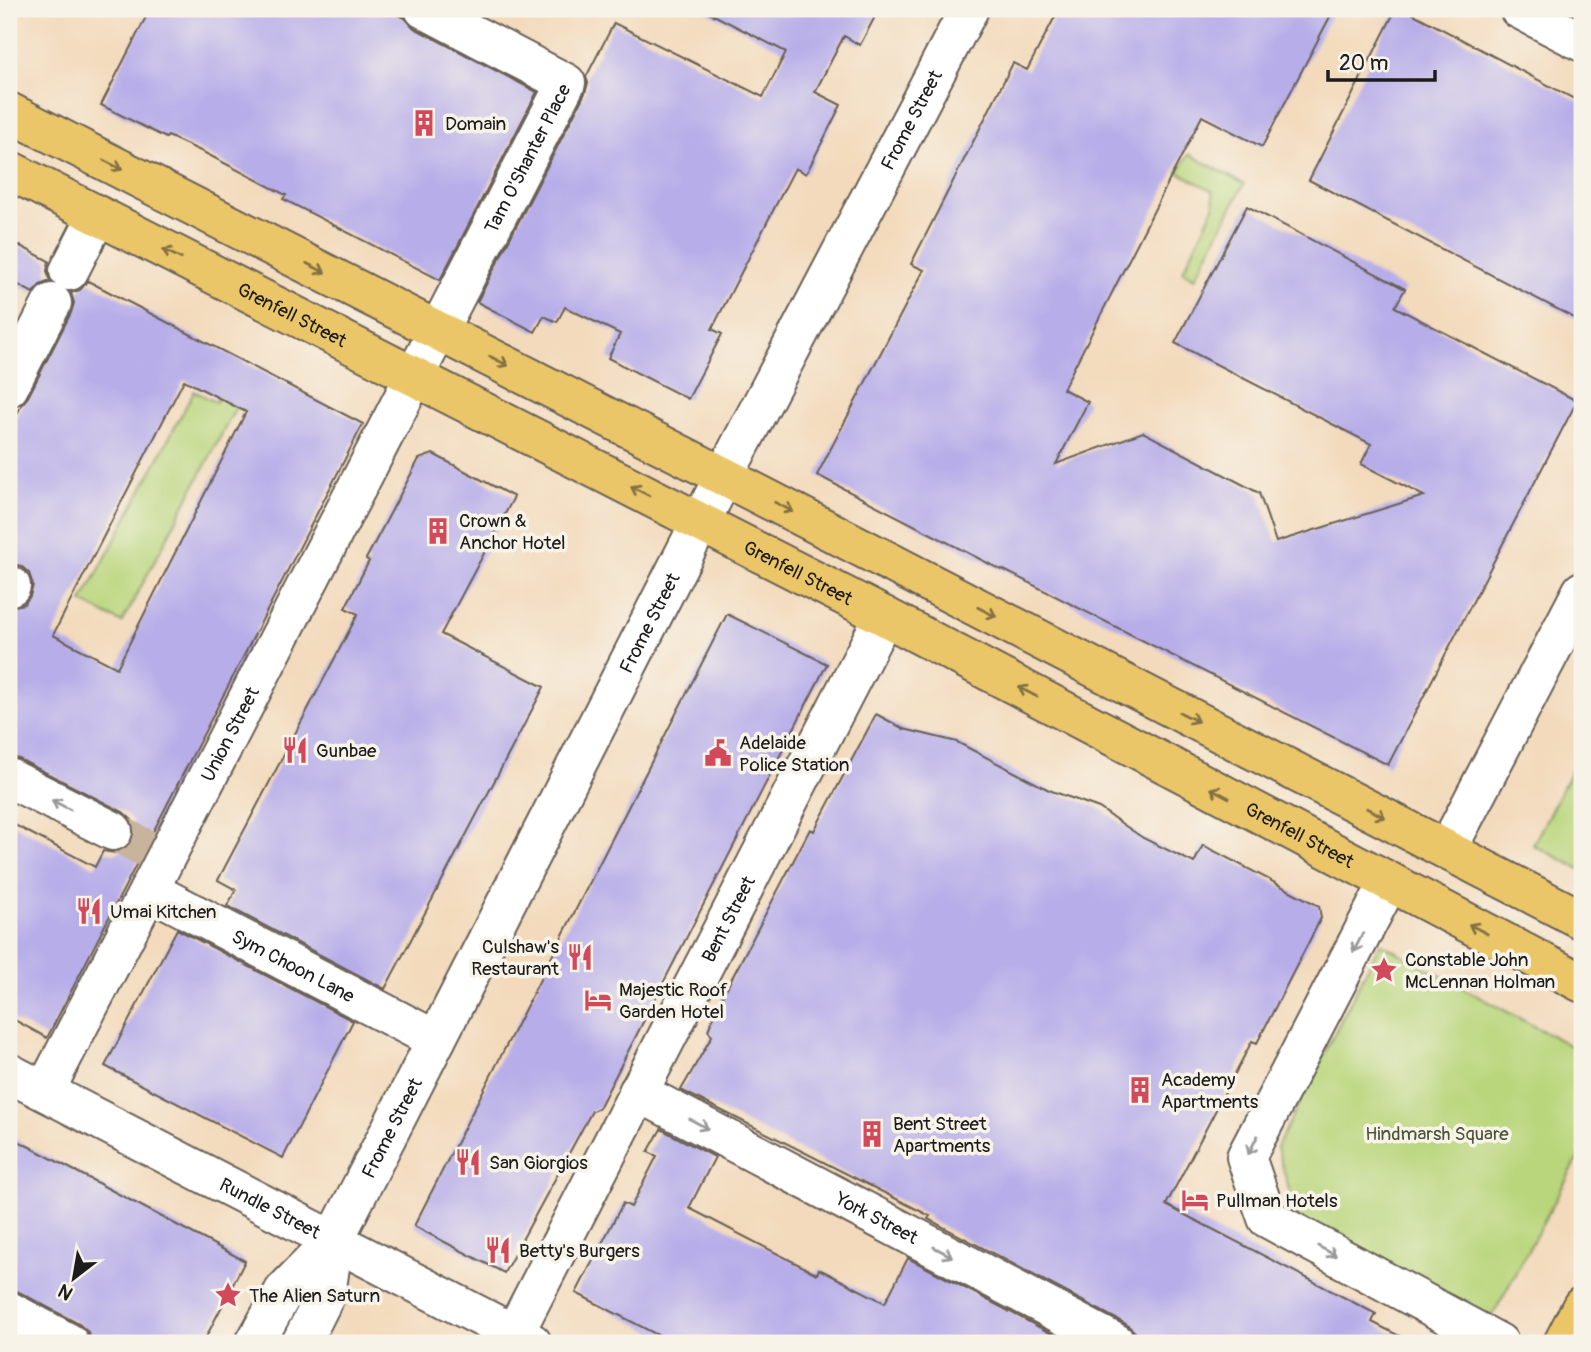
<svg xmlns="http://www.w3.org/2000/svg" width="1591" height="1352" viewBox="0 0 1591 1352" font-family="Pangolin,sans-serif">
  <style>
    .green { fill: #b9d67c; stroke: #6a794c; stroke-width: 2 }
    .building { fill: #b7aee9; fill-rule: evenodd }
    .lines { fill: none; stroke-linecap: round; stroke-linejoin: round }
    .minor-tunnel { stroke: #c8b49c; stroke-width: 38; stroke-dasharray: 38 19; stroke-linecap: butt }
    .minor-casing { stroke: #675e54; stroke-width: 42 }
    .major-casing { stroke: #675e54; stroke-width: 42 }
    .minor { stroke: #fff; stroke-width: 38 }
    .major { stroke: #ebc669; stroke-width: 38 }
    .oneway { stroke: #847142 }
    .oneway2 { stroke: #999 }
    .labels { text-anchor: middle; stroke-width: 7; stroke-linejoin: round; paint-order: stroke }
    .street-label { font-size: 19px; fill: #1c1c1c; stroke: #f7f3e8 }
    .poi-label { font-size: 19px; fill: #1c1c1c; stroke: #f7f3e8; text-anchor: start }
    .park-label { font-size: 19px; fill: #4b5439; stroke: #f7f3e8 }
  </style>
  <rect width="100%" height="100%" fill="#f7f3e8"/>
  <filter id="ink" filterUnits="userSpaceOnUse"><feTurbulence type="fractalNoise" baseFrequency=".0143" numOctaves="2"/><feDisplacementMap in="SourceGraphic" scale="14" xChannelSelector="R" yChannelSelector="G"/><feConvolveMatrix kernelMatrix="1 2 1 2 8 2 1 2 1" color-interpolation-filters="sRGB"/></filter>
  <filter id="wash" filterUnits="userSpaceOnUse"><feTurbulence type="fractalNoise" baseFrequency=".00686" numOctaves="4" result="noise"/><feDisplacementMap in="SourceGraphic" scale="28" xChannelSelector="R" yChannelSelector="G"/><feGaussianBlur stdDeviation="1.57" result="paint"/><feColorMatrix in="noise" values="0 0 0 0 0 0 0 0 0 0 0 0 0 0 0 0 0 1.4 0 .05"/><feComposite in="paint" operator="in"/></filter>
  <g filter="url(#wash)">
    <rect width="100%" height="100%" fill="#f3dabc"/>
    <path class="green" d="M1189,154L1244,184L1195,278L1183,271L1214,207L1213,191L1178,172Z
      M237,364L254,373L122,623L82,602L194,391L216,402Z
      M1582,750V870L1533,845Z
      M1380,943L1582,1052V1151L1487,1326L1298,1221L1277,1147Z"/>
    <g id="blocks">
      <path class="building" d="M150,9H386L405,18L414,28L537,92L440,280L283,199L286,195L205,153L168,136L166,138L101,105Z
        M702,9H879L860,45L844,36L815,92L841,105L806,174L795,168L712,329L722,334L688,399L608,358L620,334L565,307L557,322L544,316L535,332L477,302L585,93L588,83L586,77L614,23L763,97L786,52Z
        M1059,9H1334L1262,147L1202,116L1063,389L1088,402L1056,464L1143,432L1259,493L1276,542L1424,496L1361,464L1371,444L1175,343L1247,206L1405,289L1395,307L1577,401L1388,765L1002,569L1001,570L817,475L924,270L911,264L1013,63L1027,70Z
        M1396,9H1404L1582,103V322L1309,180Z
        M9,240L49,261L47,271L50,281L40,285L33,293L9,280Z
        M88,281L363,424L47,1038L9,1017V822L95,867L103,851L115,853L125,849L132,842L135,831L132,820L123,812L19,759L9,756V607L24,604L30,596L33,585L29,573L21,566L9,563V430L22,404L28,397L71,313L74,303L71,293L80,290ZM184,380L246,412L117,668L53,635Z
        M433,454L514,497L441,634L544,687L385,989L227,906L236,890L218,880L358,614L345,608L369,561L366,559L419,459Z
        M727,614L827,664L599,1108L592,1111L504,1273L414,1226Z
        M876,714L904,729L957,742L1049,790L1099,808L1143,838L1194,863L1203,845L1319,906L1321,918L1257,1043L1252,1041L1166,1205L1376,1314L1372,1322L1413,1343H1138L1135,1332L1126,1324L928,1219L930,1216L681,1090L712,1036L708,1030L722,997L810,829L814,831Z
        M177,929L353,1021L283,1158L105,1066Z
        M661,1129L715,1157L689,1208L817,1274L819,1269L885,1303L908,1258L1069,1343H673L576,1293L623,1203L631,1207L657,1156L648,1152Z
        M9,1136L245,1261L203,1343H91L88,1332L79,1324L19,1292L9,1289Z"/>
    </g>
  </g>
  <g filter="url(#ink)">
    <use href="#blocks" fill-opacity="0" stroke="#675e54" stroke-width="2"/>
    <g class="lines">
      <path class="minor-tunnel" d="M113,831L151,851"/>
      <defs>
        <g id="minor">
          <path d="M1519,9L1582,42"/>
          <path d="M69,271L97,216"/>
          <path d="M9,387L52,303"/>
          <path d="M9,585L11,586"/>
          <path d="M9,778L113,831"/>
          <path d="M1447,850L1582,591"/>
          <path d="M1389,882L1246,1157L1267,1218L1499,1343"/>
          <path id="s1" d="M149,890L436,1040"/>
          <path id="s2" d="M9,1073L532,1343"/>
          <path id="s3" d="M45,1091L566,83L424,9"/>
          <path id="s4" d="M638,1092L1116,1343"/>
          <path d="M9,1311L69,1343"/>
          <path id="s5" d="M514,1334L884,616"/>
          <path id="s6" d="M255,1343L284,1291L334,1240L724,476L969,9"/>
          <path d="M301,1343L326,1294L334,1240"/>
        </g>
        <g id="major">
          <path d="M9,112L758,494L1582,920"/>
          <path id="s7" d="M9,170L884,616L1582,983"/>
          <path d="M1563,1343L1582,1306"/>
        </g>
      </defs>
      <use href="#minor" class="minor-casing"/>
      <use href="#major" class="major-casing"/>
      <use href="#minor" class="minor"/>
      <use href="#major" class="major"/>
    </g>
    <defs><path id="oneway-shaft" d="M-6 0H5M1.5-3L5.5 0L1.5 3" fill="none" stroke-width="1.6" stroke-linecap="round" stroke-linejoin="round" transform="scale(1.75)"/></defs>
    <g class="oneway">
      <use href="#oneway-shaft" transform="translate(113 165) rotate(27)"/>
      <use href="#oneway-shaft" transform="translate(172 254) rotate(-153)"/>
      <use href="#oneway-shaft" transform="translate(316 268) rotate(27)"/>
      <use href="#oneway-shaft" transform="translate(499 361) rotate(27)"/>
      <use href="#oneway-shaft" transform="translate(640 491) rotate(-153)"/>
      <use href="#oneway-shaft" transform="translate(784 507) rotate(27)"/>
      <use href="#oneway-shaft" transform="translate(987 612) rotate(27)"/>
      <use href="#oneway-shaft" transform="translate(1028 692) rotate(-152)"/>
      <use href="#oneway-shaft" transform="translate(1189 717) rotate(27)"/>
      <use href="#oneway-shaft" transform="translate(1220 793) rotate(-152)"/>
      <use href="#oneway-shaft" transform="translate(1376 813) rotate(27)"/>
      <use href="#oneway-shaft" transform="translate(1478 929) rotate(-153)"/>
    </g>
    <g class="oneway2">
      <use href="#oneway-shaft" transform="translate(61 805) rotate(-153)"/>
      <use href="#oneway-shaft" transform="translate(1358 943) rotate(117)"/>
      <use href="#oneway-shaft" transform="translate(699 1124) rotate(28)"/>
      <use href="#oneway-shaft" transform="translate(1253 1145) rotate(117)"/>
      <use href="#oneway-shaft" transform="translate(1327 1251) rotate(28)"/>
      <use href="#oneway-shaft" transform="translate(943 1252) rotate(28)"/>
    </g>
  </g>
  <defs>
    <symbol id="building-bare" viewBox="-9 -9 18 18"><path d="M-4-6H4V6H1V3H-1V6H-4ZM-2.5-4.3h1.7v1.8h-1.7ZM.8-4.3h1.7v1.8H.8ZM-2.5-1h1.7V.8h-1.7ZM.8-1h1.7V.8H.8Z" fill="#d1495b" stroke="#f7f3e8" stroke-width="2.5" paint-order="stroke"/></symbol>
    <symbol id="restaurant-bare" viewBox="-9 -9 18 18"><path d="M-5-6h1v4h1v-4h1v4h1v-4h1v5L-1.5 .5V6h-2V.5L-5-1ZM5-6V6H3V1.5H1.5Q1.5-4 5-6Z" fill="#d1495b" stroke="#f7f3e8" stroke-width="2.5" paint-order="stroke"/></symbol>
    <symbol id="civic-bare" viewBox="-9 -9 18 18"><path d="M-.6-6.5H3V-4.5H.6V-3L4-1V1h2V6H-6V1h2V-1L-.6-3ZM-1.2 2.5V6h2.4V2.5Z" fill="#d1495b" stroke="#f7f3e8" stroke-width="2.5" paint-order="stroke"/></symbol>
    <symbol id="sight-bare" viewBox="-9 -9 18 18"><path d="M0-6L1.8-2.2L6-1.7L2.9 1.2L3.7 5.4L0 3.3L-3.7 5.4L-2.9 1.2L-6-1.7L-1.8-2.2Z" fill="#d1495b" stroke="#f7f3e8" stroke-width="2.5" paint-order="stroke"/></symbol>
    <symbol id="hotel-bare" viewBox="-9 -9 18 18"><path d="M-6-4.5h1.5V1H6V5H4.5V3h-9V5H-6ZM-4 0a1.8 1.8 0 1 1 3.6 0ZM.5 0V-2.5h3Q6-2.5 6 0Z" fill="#d1495b" stroke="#f7f3e8" stroke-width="2.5" paint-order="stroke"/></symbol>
  </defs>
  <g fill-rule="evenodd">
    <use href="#building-bare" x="405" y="104" width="38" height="38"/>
    <use href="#building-bare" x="419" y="512" width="38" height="38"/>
    <use href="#restaurant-bare" x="276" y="731" width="38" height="38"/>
    <use href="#civic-bare" x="699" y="734" width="38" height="38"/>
    <use href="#restaurant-bare" x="70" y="892" width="38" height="38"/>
    <use href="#restaurant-bare" x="561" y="938" width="38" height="38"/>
    <use href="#sight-bare" x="1365" y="951" width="38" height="38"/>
    <use href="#hotel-bare" x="579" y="981" width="38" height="38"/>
    <use href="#building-bare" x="1121" y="1071" width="38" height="38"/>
    <use href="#building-bare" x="853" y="1115" width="38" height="38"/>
    <use href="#restaurant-bare" x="449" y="1143" width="38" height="38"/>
    <use href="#hotel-bare" x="1176" y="1181" width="38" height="38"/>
    <use href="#restaurant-bare" x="479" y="1231" width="38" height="38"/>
    <use href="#sight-bare" x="209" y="1276" width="38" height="38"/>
  </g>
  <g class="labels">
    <g class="street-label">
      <text dy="7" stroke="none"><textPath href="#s6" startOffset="1391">Frome Street</textPath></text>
      <text dy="7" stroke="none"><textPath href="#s3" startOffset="1050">Tam O'Shanter Place</textPath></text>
      <text dy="7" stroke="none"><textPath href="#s7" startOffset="318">Grenfell Street</textPath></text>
      <text dy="7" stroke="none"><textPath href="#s7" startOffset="886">Grenfell Street</textPath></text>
      <text dy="7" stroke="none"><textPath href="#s6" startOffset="824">Frome Street</textPath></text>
      <text dy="7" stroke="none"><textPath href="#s3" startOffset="402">Union Street</textPath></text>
      <text dy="7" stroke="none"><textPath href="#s7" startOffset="1452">Grenfell Street</textPath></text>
      <text dy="7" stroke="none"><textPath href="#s5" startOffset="467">Bent Street</textPath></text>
      <text dy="7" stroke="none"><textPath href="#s1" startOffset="163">Sym Choon Lane</textPath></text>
      <text dy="7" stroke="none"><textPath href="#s6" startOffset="257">Frome Street</textPath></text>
      <text dy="7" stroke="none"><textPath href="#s2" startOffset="294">Rundle Street</textPath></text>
      <text dy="7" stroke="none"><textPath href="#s4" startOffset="270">York Street</textPath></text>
    </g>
    <g class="poi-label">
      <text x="445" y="130">Domain</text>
      <text x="459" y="527">Crown &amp;<tspan x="459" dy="22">Anchor Hotel</tspan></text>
      <text x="739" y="749">Adelaide<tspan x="739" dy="22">Police Station</tspan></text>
      <text x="316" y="757">Gunbae</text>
      <text x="110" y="918">Umai Kitchen</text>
      <text x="559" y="953" text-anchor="end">Culshaw's<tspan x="559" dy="22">Restaurant</tspan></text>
      <text x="1405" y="966">Constable John<tspan x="1405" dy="22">McLennan Holman</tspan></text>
      <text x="619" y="996">Majestic Roof<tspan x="619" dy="22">Garden Hotel</tspan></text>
      <text x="1161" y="1086">Academy<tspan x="1161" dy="22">Apartments</tspan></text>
      <text x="893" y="1130">Bent Street<tspan x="893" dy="22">Apartments</tspan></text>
      <text x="489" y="1169">San Giorgios</text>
      <text x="1216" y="1207">Pullman Hotels</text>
      <text x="519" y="1257">Betty's Burgers</text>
      <text x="249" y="1302">The Alien Saturn</text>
    </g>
    <g class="park-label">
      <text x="1437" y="1140">Hindmarsh Square</text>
    </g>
  </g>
  <rect width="1591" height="1352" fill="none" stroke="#f7f3e8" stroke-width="35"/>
  <g transform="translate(74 1278) rotate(211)" stroke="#f7f3e8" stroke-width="5" paint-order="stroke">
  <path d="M0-5L12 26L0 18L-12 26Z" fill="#1c1c1c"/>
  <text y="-10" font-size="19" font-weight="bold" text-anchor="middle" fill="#1c1c1c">N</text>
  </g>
  <path d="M1328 70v10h107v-10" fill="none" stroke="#1c1c1c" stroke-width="3.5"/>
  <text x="1339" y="70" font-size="21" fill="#1c1c1c" stroke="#f7f3e8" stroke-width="5" paint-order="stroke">20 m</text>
</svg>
